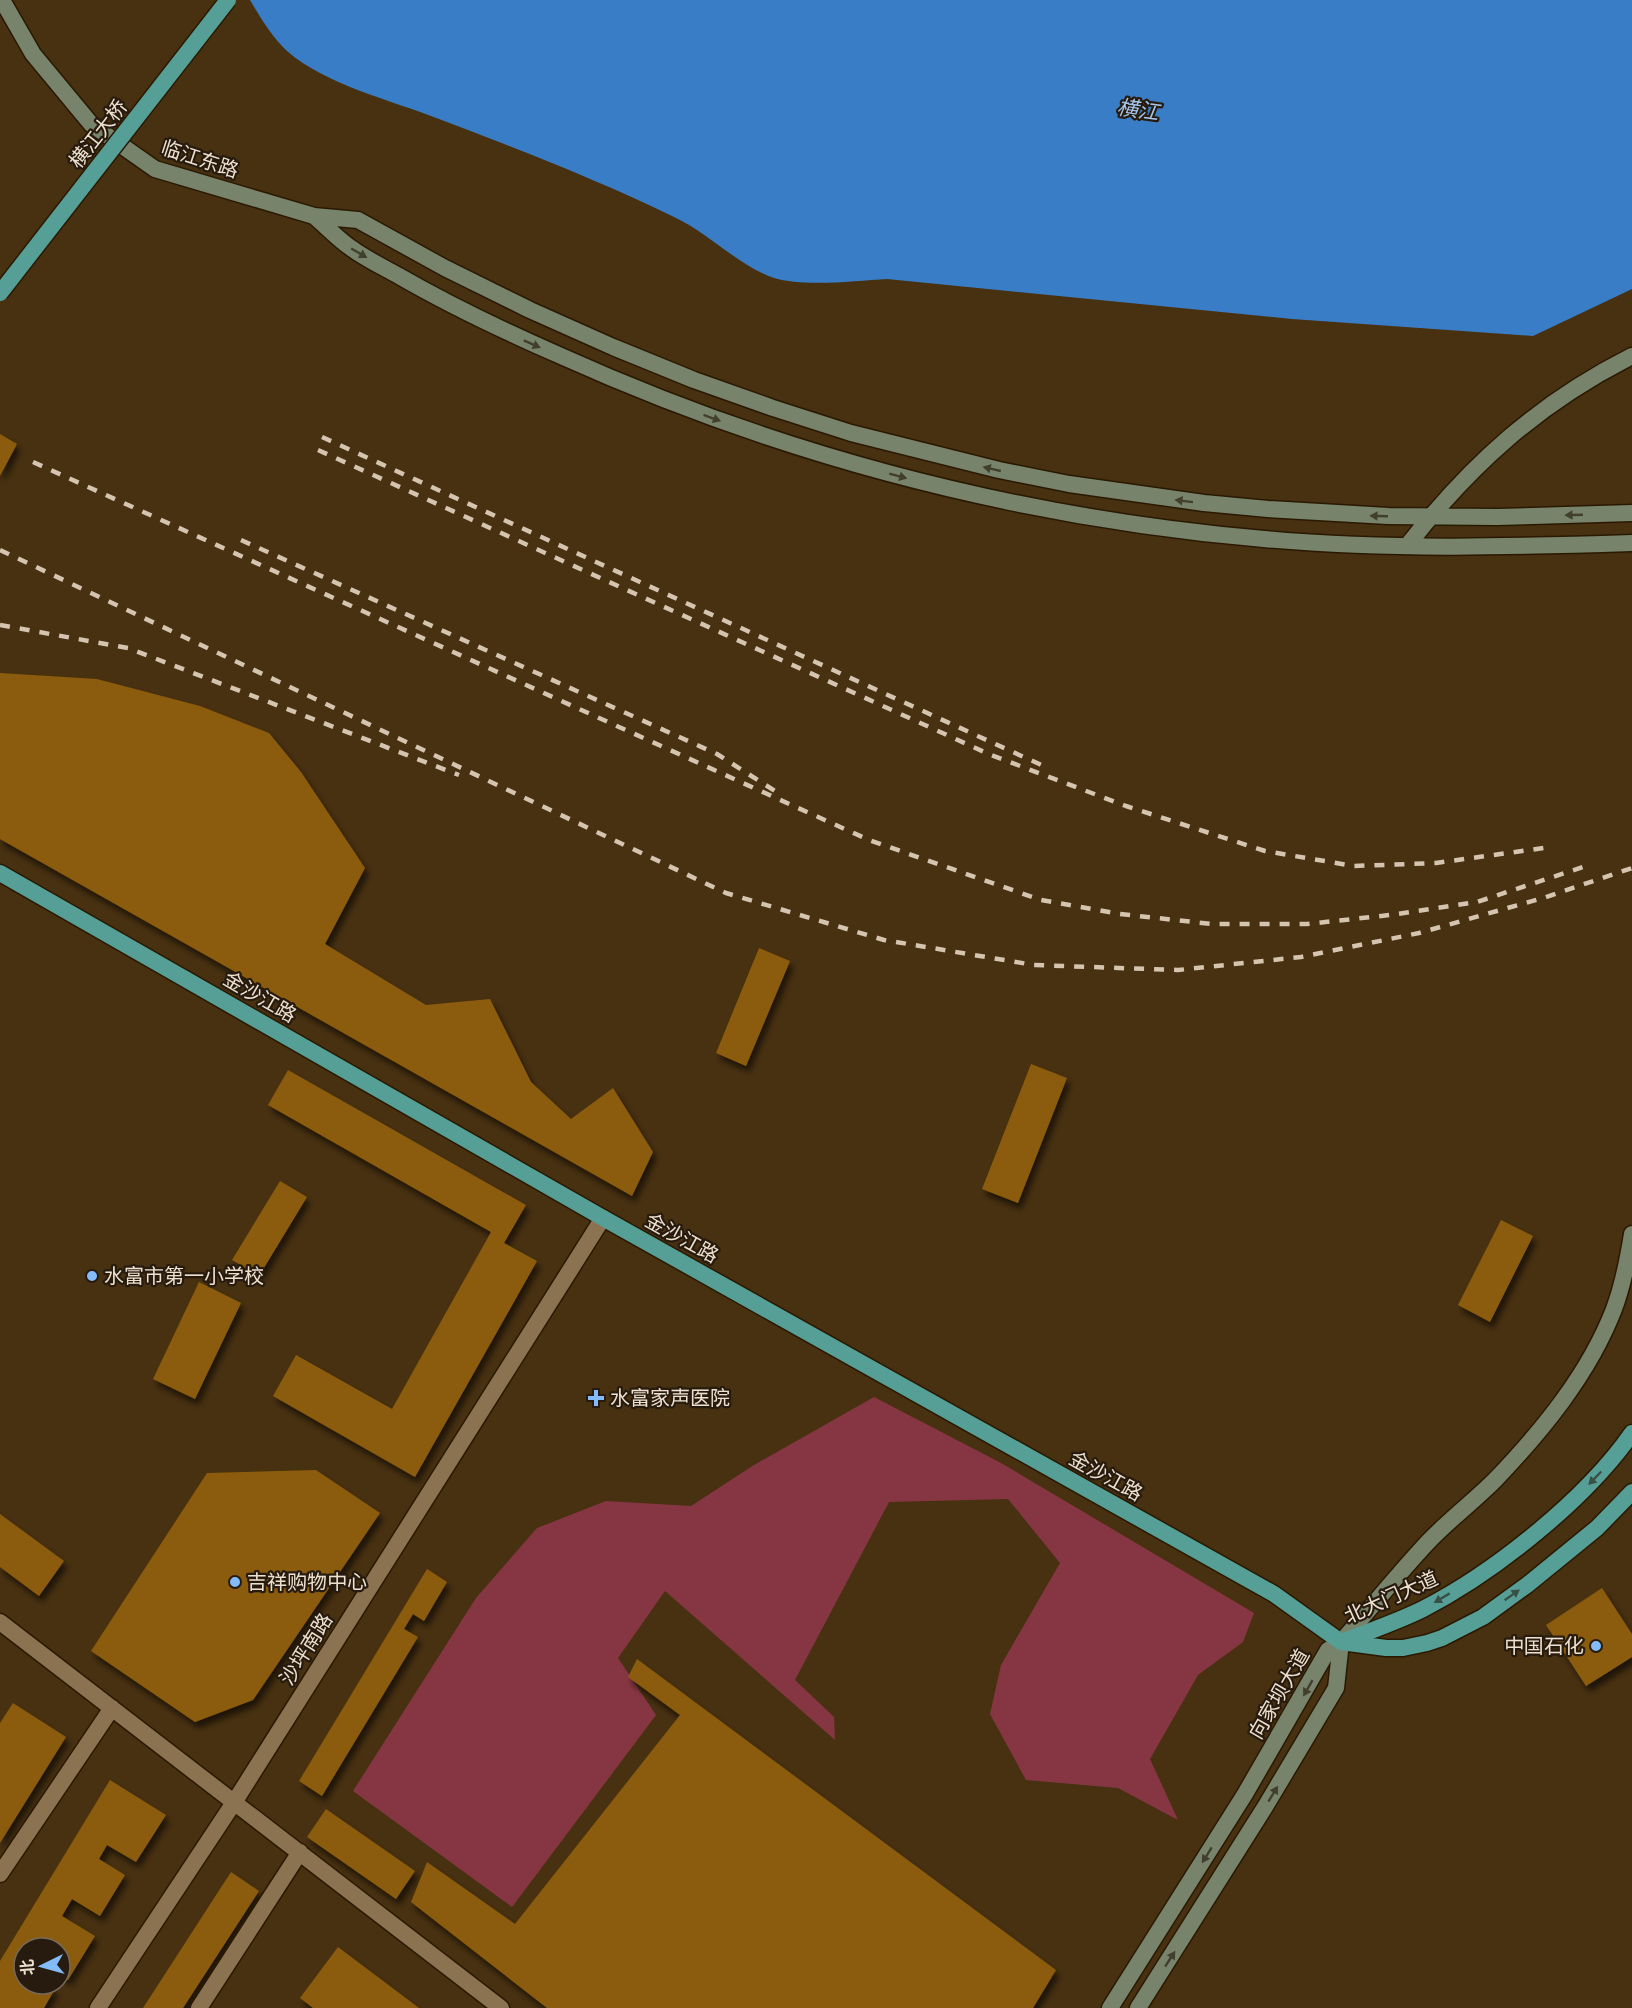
<svg xmlns="http://www.w3.org/2000/svg" width="1632" height="2008" viewBox="0 0 1632 2008" font-family="Rubik,'Noto Sans SC',sans-serif">
  <style>
    .green { fill: #863643 }
    .water { fill: #3a7dc7 }
    .building { fill: #8b5b0a; filter: url(#shadow) }
    .lines { fill: none; stroke-linecap: round; stroke-linejoin: round }
    .minor-casing { stroke: #2a1902; stroke-width: 19 }
    .secondary-casing { stroke: #2a1902; stroke-width: 19 }
    .trunk-casing { stroke: #2a1902; stroke-width: 19 }
    .minor { stroke: #8b7251; stroke-width: 16 }
    .secondary { stroke: #77836b; stroke-width: 16 }
    .trunk { stroke: #569f96; stroke-width: 16 }
    .rail { stroke: #d4c4b0; stroke-width: 4.5; stroke-dasharray: 10 10; stroke-linecap: butt }
    .trunk-bridge-casing { stroke: #2a1902; stroke-width: 19; stroke-linecap: butt }
    .trunk-bridge { stroke: #569f96; stroke-width: 16 }
    .oneway { fill: #423f2f }
    .oneway2 { fill: #395044 }
    .poi-dot { fill: #84bcfb; stroke: #261b0e; stroke-width: 2 }
    .labels { text-anchor: middle; stroke-width: 4.5; stroke-linejoin: round; paint-order: stroke }
    .street-label { font-size: 20px; fill: #eee0ce; stroke: #261b0e }
    .poi-label { font-size: 20px; fill: #eee0ce; stroke: #261b0e; text-anchor: start }
    .water-label { font-size: 21px; font-style: italic; fill: #a4c5eb; stroke: #261b0e }
  </style>
  <defs>
    <filter id="shadow"><feDropShadow dx="3.5" dy="6" stdDeviation="3" flood-color="#0009"/></filter>
  </defs>
  <rect width="100%" height="100%" fill="#483111"/>
  <path class="green" d="M874,1397L1001,1463L1254,1613L1243,1642L1198,1675L1150,1759L1178,1820L1118,1788L1026,1780L990,1714L1001,1665L1060,1563L1008,1499L889,1502L795,1680L834,1717L835,1740L665,1591L618,1658L656,1715L512,1907L353,1791L476,1598L537,1528L606,1501L691,1506L754,1465Z"/>
  <path class="water" d="M250,0H1632V289L1533,336L1292,319L887,279C855,281 803,287 774,278C737,265 709,233 674,217C598,180 518,149 439,119C391,100 326,85 287,51C272,37 260,17 250,0Z"/>
  <path class="building" d="M0,434L17,444L0,476Z
    M0,673L97,679L200,706L269,733L301,772L365,868L325,944L426,1005L490,999L531,1082L571,1119L613,1088L653,1152L632,1196L0,839Z
    M759,948L790,961L746,1066L716,1053Z
    M1031,1064L1067,1078L1018,1203L982,1189Z
    M288,1070L526,1205L504,1243L537,1261L415,1477L273,1396L296,1355L392,1409L491,1232L268,1105Z
    M280,1181L307,1197L259,1276L232,1260Z
    M1501,1220L1533,1236L1490,1322L1458,1305Z
    M199,1282L241,1303L195,1399L153,1379Z
    M316,1470L380,1513L253,1700L195,1722L91,1651L207,1473Z
    M0,1514L64,1561L39,1596L0,1567Z
    M427,1569L447,1582L424,1621L413,1614L404,1629L418,1637L322,1796L299,1781Z
    M1602,1588L1632,1634V1657L1586,1686L1546,1625Z
    M637,1659L1056,1970L1033,2008H547L411,1902L427,1862L515,1924L680,1715L628,1677Z
    M13,1703L66,1737L0,1843V1723Z
    M110,1780L166,1815L136,1862L107,1845L99,1859L125,1875L100,1916L72,1899L62,1916L95,1936L68,1980L60,1975V1948H24V1984H47L55,1989L44,2008H0V1961Z
    M326,1809L415,1871L396,1899L307,1837Z
    M231,1872L259,1891L183,2008H143Z
    M338,1947L419,2008H313L300,1998Z"/>
  <g class="lines">
    <defs>
      <path id="minor" d="M0,1622L501,2008
        M0,1874L112,1708
        M98,2008L235,1801L603,1218
        M199,2008L300,1852"/>
      <path id="secondary" d="M2,0L33,54L91,124L155,169L314,216L358,220L445,268L530,310L613,347L694,380L773,408L851,433L999,470L1069,484L1204,503L1268,509L1388,516L1497,517L1632,513
        M314,216C326,226 338,239 351,248C366,259 383,267 399,276C451,306 506,332 561,356C783,456 1021,518 1264,539C1386,550 1509,547 1632,543
        M1407,546C1471,464 1539,403 1632,356
        M1110,2008L1245,1794L1328,1650L1341,1642C1370,1609 1398,1574 1428,1542C1449,1520 1473,1502 1495,1480C1542,1431 1589,1374 1614,1309C1623,1285 1628,1259 1632,1234
        M1138,2008L1265,1807L1336,1688L1341,1642"/>
      <path id="trunk" d="M0,873L603,1218L1274,1594L1341,1642L1386,1648H1403L1427,1643L1442,1638L1483,1617L1527,1585L1597,1528L1632,1492
        M1342,1642C1369,1631 1397,1622 1423,1609C1495,1572 1586,1499 1632,1433"/>
    </defs>
    <use href="#minor" class="minor-casing"/>
    <use href="#secondary" class="secondary-casing"/>
    <use href="#trunk" class="trunk-casing"/>
    <use href="#minor" class="minor"/>
    <use href="#secondary" class="secondary"/>
    <use href="#trunk" class="trunk"/>
    <path class="rail" d="M322,437L1048,768
      M318,450L991,755L1126,806L1265,851L1354,866L1436,863L1551,847
      M33,462L869,840L1041,900L1120,914L1212,924H1307L1390,915L1477,902L1592,864
      M241,540L717,754L775,791
      M0,550L726,893L884,940L1034,965L1178,970L1301,957L1419,933L1543,898L1632,868
      M0,625L128,648L459,775"/>
    <defs>
      <path id="trunk-bridge" d="M0,293L228,0"/>
    </defs>
    <use href="#trunk-bridge" class="trunk-bridge-casing"/>
    <use href="#trunk-bridge" class="trunk-bridge"/>
  </g>
  <defs><path id="oneway-solid" d="M-6-.8H1V-3.2L6.5 0L1 3.2V.8H-6Z" transform="scale(1.5)"/></defs>
  <g class="oneway">
    <use href="#oneway-solid" transform="translate(359 253) rotate(30)"/>
    <use href="#oneway-solid" transform="translate(532 344) rotate(24)"/>
    <use href="#oneway-solid" transform="translate(712 418) rotate(20)"/>
    <use href="#oneway-solid" transform="translate(992 469) rotate(-167)"/>
    <use href="#oneway-solid" transform="translate(898 476) rotate(15)"/>
    <use href="#oneway-solid" transform="translate(1184 501) rotate(-173)"/>
    <use href="#oneway-solid" transform="translate(1574 515) rotate(178)"/>
    <use href="#oneway-solid" transform="translate(1379 516) rotate(-178)"/>
    <use href="#oneway-solid" transform="translate(1308 1688) rotate(120)"/>
    <use href="#oneway-solid" transform="translate(1273 1794) rotate(-59)"/>
    <use href="#oneway-solid" transform="translate(1207 1855) rotate(122)"/>
    <use href="#oneway-solid" transform="translate(1170 1959) rotate(-57)"/>
  </g>
  <g class="oneway2">
    <use href="#oneway-solid" transform="translate(1595 1478) rotate(134)"/>
    <use href="#oneway-solid" transform="translate(1512 1595) rotate(-35)"/>
    <use href="#oneway-solid" transform="translate(1442 1598) rotate(149)"/>
  </g>
  <g class="poi-dot">
    <circle cx="92" cy="1276" r="6"/>
    <path d="M593 1389h6v6h6v6h-6v6h-6v-6h-6v-6h6z"/>
    <circle cx="235" cy="1582" r="6"/>
    <circle cx="1596" cy="1646" r="6"/>
  </g>
  <g class="labels">
    <g class="street-label">
      <text transform="translate(98 134) rotate(-52)" y="7">横江大桥</text>
      <text transform="translate(200 159) rotate(18)" y="7">临江东路</text>
      <text transform="translate(260 997) rotate(30)" y="7">金沙江路</text>
      <text transform="translate(682 1238) rotate(29)" y="7">金沙江路</text>
      <text transform="translate(1106 1476) rotate(29)" y="7">金沙江路</text>
      <text transform="translate(1391 1597) rotate(-24)" y="7">北大门大道</text>
      <text transform="translate(306 1649) rotate(-58)" y="7">沙坪南路</text>
      <text transform="translate(1279 1694) rotate(-60)" y="7">向家坝大道</text>
    </g>
    <g class="poi-label">
      <text x="104" y="1283">水富市第一小学校</text>
      <text x="610" y="1405">水富家声医院</text>
      <text x="247" y="1589">吉祥购物中心</text>
      <text x="1584" y="1653" text-anchor="end">中国石化</text>
    </g>
    <g class="water-label">
      <text transform="translate(1138 110) rotate(8)" y="7">横江</text>
    </g>
  </g>
  <g transform="translate(42 1966) rotate(265)"><circle r="28" fill="#261b0e" stroke="#766a5b" stroke-width="1.5"/>
  <path d="M0-4.5L10 22L0 15L-10 22Z" fill="#84bcfb"/>
  <text y="-9" font-size="16" font-weight="bold" text-anchor="middle" fill="#eee0ce">北</text>
  </g>
</svg>
